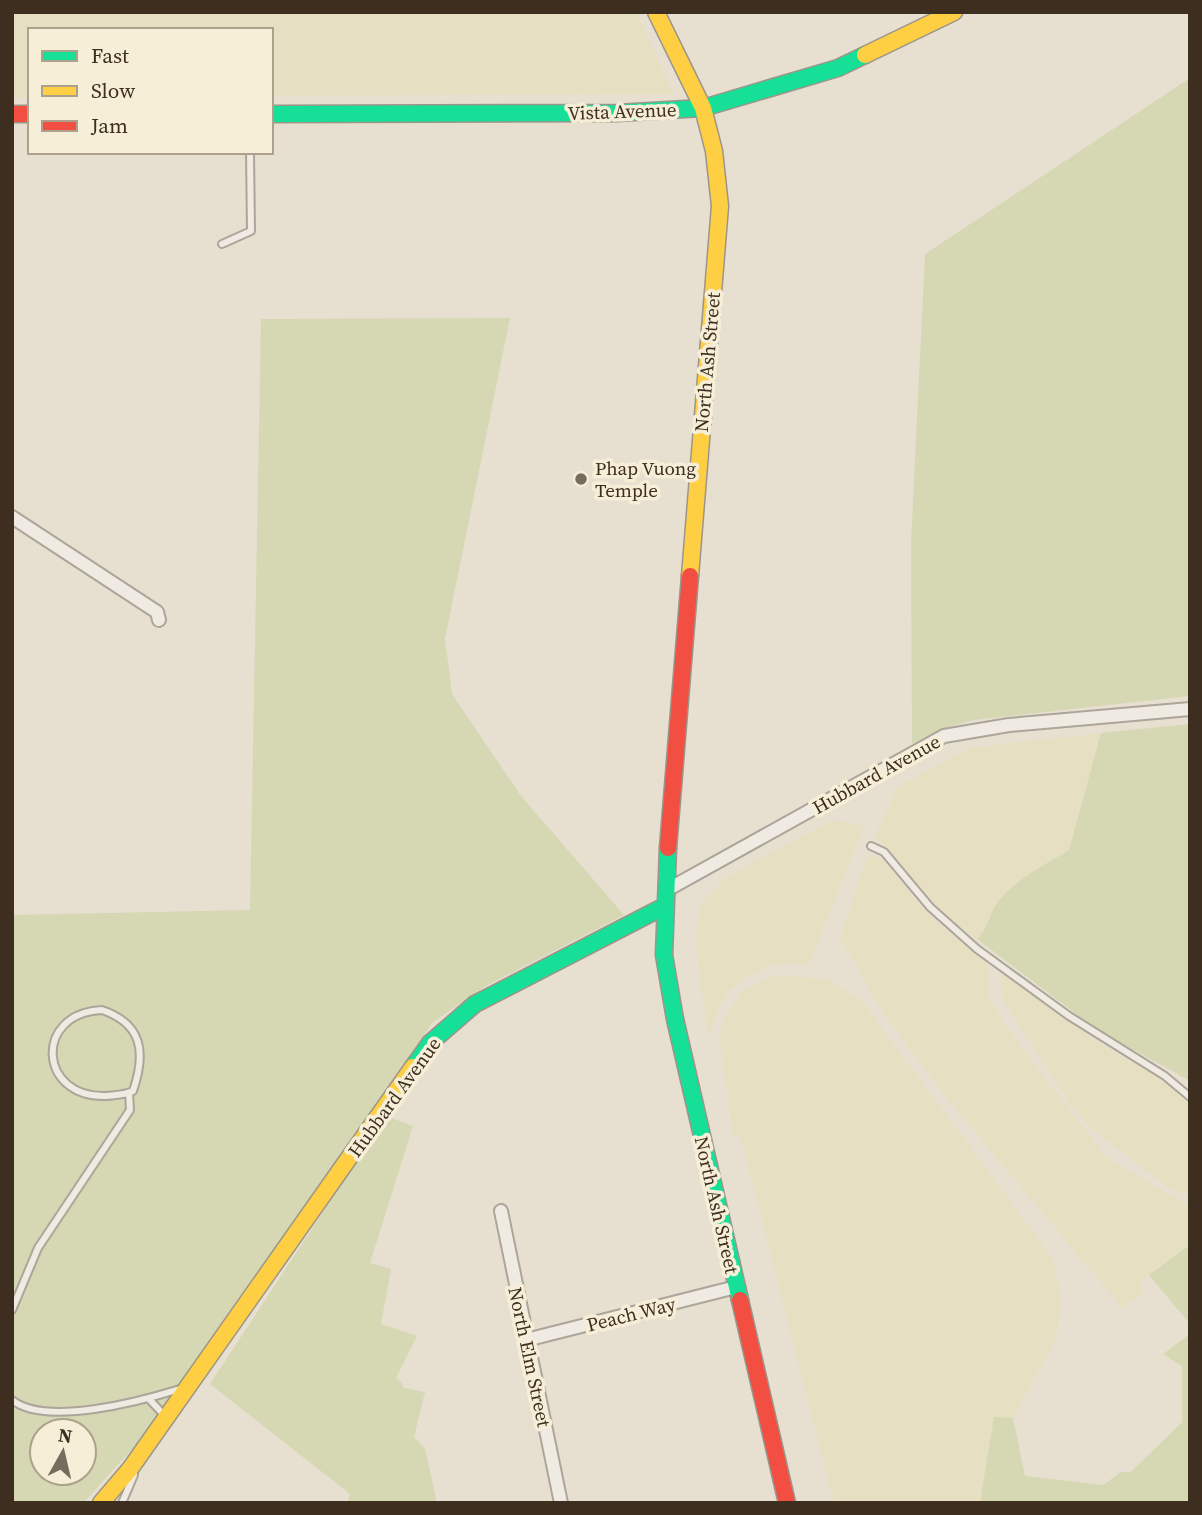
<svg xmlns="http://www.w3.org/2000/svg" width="1202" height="1515" viewBox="0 0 1202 1515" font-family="'Source Serif 4',serif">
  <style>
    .farmland { fill: #e6dfc2 }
    .green { fill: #d6d7b3; fill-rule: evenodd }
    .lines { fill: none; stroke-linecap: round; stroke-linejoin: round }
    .lane-casing { stroke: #ada599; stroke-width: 10 }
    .street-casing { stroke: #ada599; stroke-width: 16 }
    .fast-casing { stroke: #9c958a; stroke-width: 19 }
    .slow-casing { stroke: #9c958a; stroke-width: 19 }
    .jam-casing { stroke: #9c958a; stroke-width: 19 }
    .lane { stroke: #efebe3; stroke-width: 6 }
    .street { stroke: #efebe3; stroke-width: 12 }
    .fast { stroke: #16e098; stroke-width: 16 }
    .slow { stroke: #ffcf43; stroke-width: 16 }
    .jam { stroke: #f24e42; stroke-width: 16 }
    .poi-dot { fill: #786c5e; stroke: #f7eed8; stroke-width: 2.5 }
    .labels { text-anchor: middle; stroke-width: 7; stroke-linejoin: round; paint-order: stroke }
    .street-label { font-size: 19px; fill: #3d2e20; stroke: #f7eed8 }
    .poi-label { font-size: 19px; fill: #3d2e20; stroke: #f7eed8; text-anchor: start }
  </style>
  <rect width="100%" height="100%" fill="#e7e0d1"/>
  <path class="farmland" d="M12,12H636L674,94L271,96V30H30V98H12Z
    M1101,733L1069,850L1032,873L998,902L985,932L977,939L940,911L875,835L898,787L969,748Z
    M832,820L864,826L809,965L788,963L770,966L747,977L731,989L720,1004L708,1038L695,940L700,906L723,879Z
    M875,856L885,862L930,917L987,961L988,995L1009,1031L1107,1158L1190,1206V1245L1139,1284L1143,1292L1122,1308L939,1089L881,1009L840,938L866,858Z
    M1002,972L1097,1042L1158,1077L1190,1102V1195L1168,1188L1089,1126L1070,1104L1005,1004L1001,994Z
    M789,975L831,980L864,1004L1054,1260L1061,1303L1056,1339L1013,1418L994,1417L980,1503H834L740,1135L733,1136L720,1043L721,1025L741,992L773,976Z"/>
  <path class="green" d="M1190,78V696L974,720L945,728L912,744L911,542L925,254Z
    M510,318L445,639L452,694L521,796L624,915L484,987L432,1023L158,1421L83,1503H12V915L250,910L261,319ZM42,1431H84V1473H42Z
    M1190,724V1081L1096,1029L977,939C989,928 989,914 998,902C1015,880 1046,864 1069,850L1101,733Z
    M386,1116L413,1126L370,1263L391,1269L381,1324L417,1336L396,1378L401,1381L404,1388L425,1392L414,1437L425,1449L437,1503H347L350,1494L210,1384Z
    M1190,1245V1324L1149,1275Z
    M1190,1334V1503H980L994,1417L1013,1418L1025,1476L1103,1485L1121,1472H1131L1182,1422V1366L1163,1354Z"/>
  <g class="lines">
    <defs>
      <path id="lane" d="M222,244L251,231L250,152
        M871,846L884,852L930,907L977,949L1069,1016L1165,1076L1190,1097
        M102,1010C143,1024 146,1053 133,1091C124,1095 117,1095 107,1096C38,1099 33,1013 102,1010Z
        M12,1310L38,1248L130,1110L129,1093
        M149,1399L165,1416
        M12,1400C46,1427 141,1401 180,1389
        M122,1503L134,1475"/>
      <path id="street" d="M12,517L157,612L159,620
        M665,891L944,736L1009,725L1190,709
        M501,1211L561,1503
        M526,1340L736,1287"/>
      <path id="fast" d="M271,114L617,113L703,108L838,68L865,55
        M668,848L664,955L675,1019L740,1300
        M413,1067L430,1043L475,1004L665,906"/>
      <path id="slow" d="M656,12L703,108L714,151L720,206L690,576
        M865,55L954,12
        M101,1503L130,1469L413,1067"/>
      <path id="jam" d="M12,114H30
        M668,848L690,576
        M740,1300L787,1503"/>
    </defs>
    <use href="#lane" class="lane-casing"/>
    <use href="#street" class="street-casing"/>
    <use href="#fast" class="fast-casing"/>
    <use href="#slow" class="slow-casing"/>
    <use href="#jam" class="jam-casing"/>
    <use href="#lane" class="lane"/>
    <use href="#street" class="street"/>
    <use href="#fast" class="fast"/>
    <use href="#slow" class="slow"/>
    <use href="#jam" class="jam"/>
  </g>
  <circle class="poi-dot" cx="581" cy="479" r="7"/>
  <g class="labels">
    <g class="street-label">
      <text transform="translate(622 111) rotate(-2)" y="7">Vista Avenue</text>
      <text transform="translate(707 362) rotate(-85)" y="7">North Ash Street</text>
      <text transform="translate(876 774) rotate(-29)" y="7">Hubbard Avenue</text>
      <text transform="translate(394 1097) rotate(-54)" y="7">Hubbard Avenue</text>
      <text transform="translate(717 1205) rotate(77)" y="7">North Ash Street</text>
      <text transform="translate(631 1314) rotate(-14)" y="7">Peach Way</text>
      <text transform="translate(530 1357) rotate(78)" y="7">North Elm Street</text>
    </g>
    <g class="poi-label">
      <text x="595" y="475">Phap Vuong<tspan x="595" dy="22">Temple</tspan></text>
    </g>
  </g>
  <rect width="1202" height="1515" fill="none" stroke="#3d2e20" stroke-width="28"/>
  <rect x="28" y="28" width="245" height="126" fill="#f7eed8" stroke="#ada18e" stroke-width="2"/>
  <rect x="42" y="51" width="35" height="10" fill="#16e098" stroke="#ada18e" stroke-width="2"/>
  <text x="91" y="63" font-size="21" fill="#3d2e20">Fast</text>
  <rect x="42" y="86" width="35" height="10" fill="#ffcf43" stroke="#ada18e" stroke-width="2"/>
  <text x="91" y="98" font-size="21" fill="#3d2e20">Slow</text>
  <rect x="42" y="121" width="35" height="10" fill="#f24e42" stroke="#ada18e" stroke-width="2"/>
  <text x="91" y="133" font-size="21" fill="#3d2e20">Jam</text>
  <g transform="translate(63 1452) rotate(8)"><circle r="33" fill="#f7eed8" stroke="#ada18e" stroke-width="2"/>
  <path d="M0-5L12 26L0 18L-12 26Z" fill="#786c5e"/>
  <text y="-10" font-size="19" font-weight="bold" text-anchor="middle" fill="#3d2e20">N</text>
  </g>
</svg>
